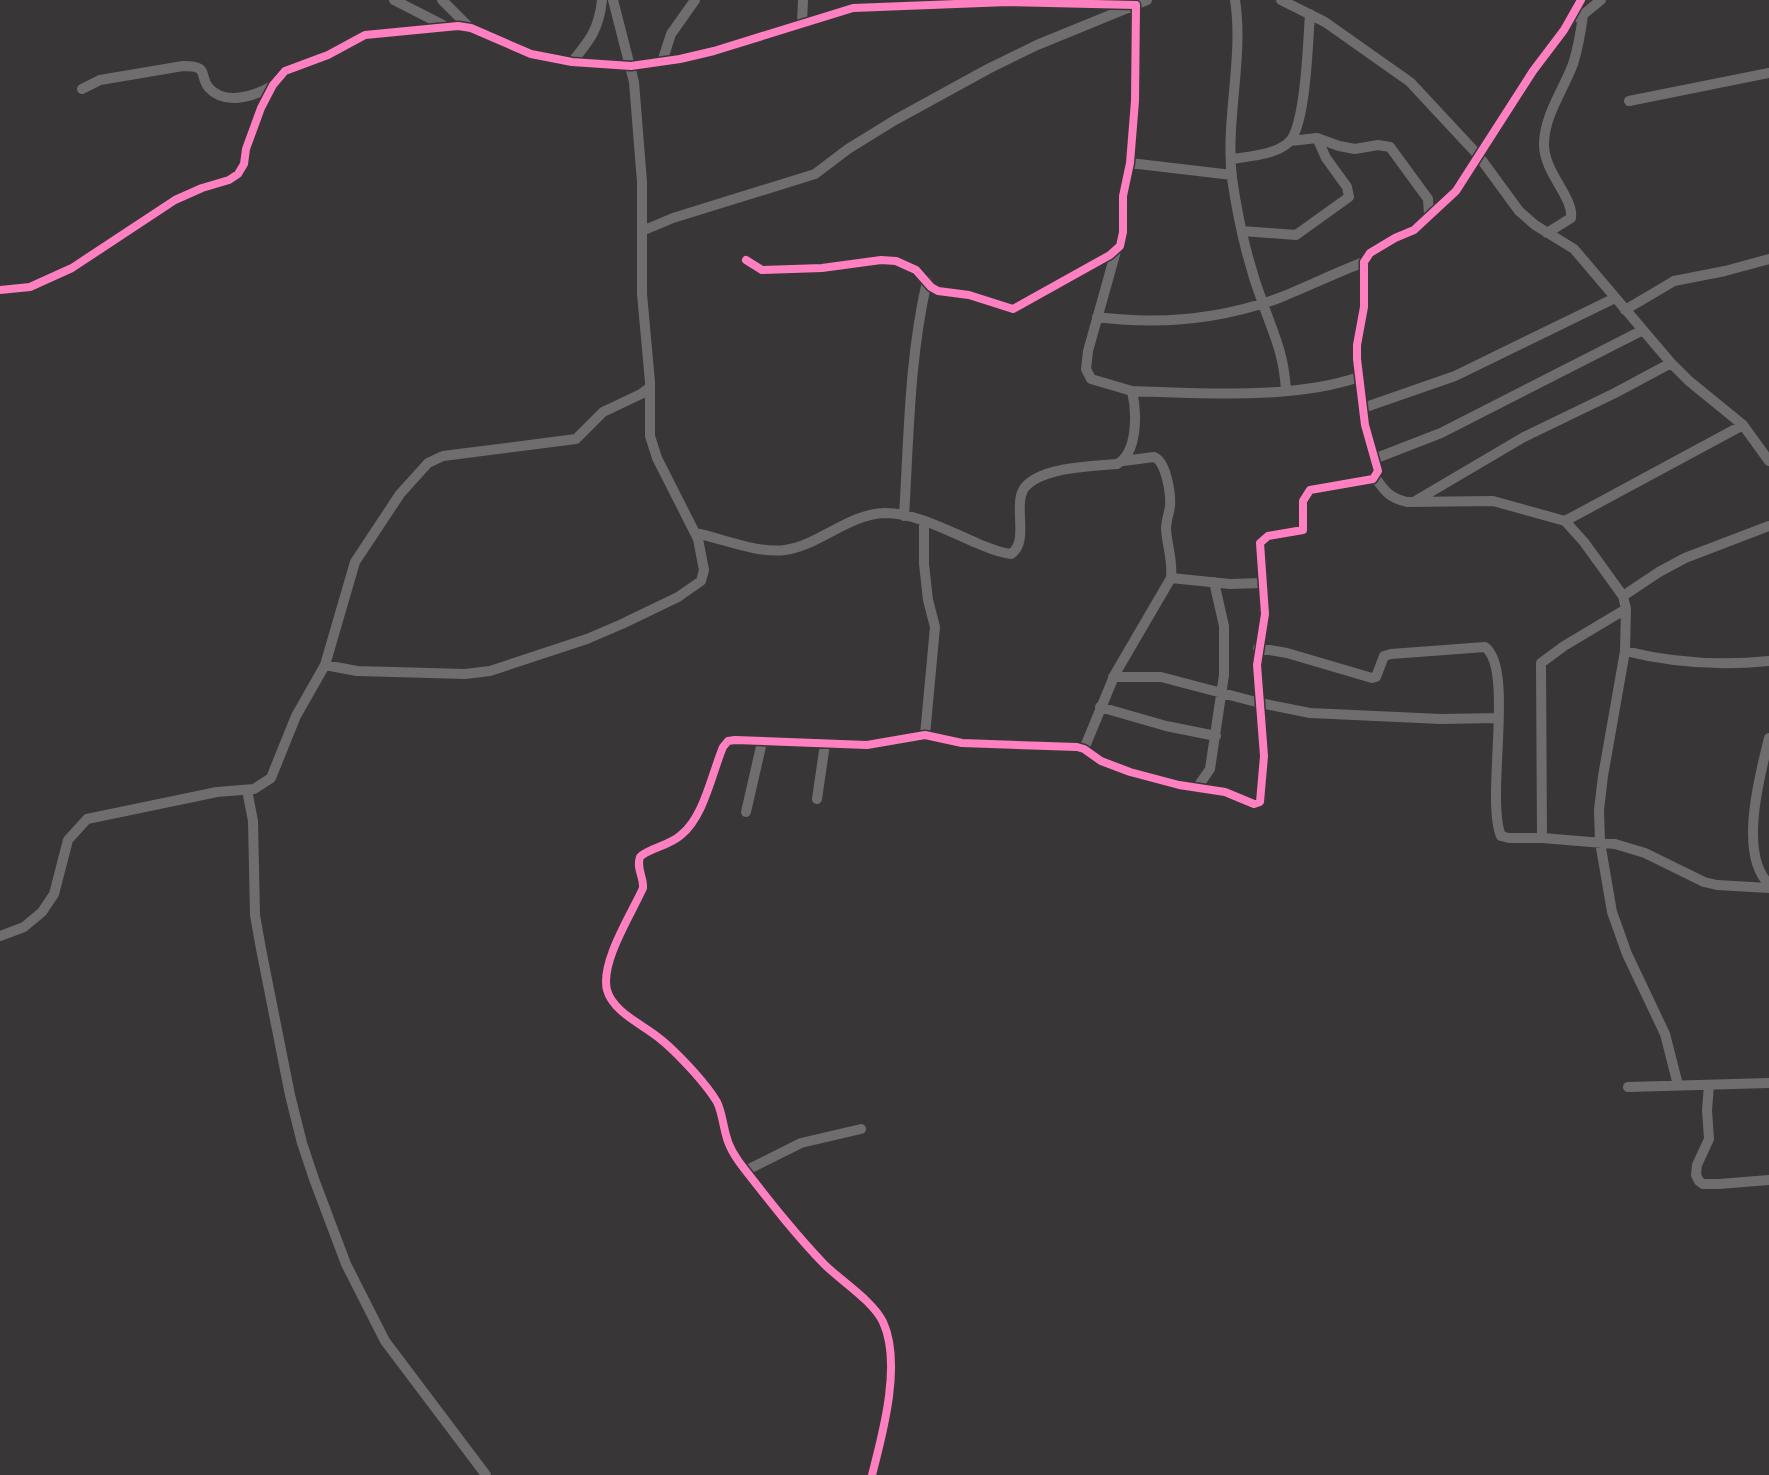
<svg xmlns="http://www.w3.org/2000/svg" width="1769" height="1475" viewBox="0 0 1769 1475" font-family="'Open Sans',sans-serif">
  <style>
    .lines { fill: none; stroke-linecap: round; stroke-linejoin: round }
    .minor { stroke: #6f6d6e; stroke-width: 10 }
    .cycleway-casing { stroke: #3a3539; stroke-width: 11 }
    .cycleway { stroke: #ff80c0; stroke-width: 8 }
  </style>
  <rect width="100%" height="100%" fill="#393638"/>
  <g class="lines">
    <path class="minor" d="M394,0L443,25
      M442,0L470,28
      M613,0L634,82L642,182V231
      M1235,0C1244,57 1225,121 1232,178C1238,220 1248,264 1263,304C1275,337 1284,355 1286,391
      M1281,0L1325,22L1410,82L1478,155L1519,211L1535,225L1574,249L1671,363L1689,381L1743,425L1769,461
      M1579,18L1601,0
      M802,22L803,0
      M572,62C590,40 599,29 602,0
      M662,62L671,34L695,0
      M82,89L100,80L183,66C211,66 198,75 209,88C225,106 255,96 272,86
      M1629,101L1769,73
      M1291,141L1317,138L1339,146L1355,149L1378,145L1390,147L1428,199L1429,216
      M1233,159C1250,156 1274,155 1288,143C1306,129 1308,39 1310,14
      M1130,163L1232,175
      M1242,231L1296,235L1349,197L1347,187L1326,158L1317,138
      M1547,233L1571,218C1574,197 1543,172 1544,143C1545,114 1563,91 1573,64C1578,48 1581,31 1583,15
      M0,290L30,287L72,268L175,200L202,188L229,180L238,174L244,164L246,149L261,108L273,85L285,71L328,55L365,35L458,26L471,28L531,54L572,62L631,66L680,59L714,51L853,8L1008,2L1136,5L1135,101L1130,163L1123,196V232L1120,246L1110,255L1013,309L969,295L938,291L931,287L916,270L896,261L881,260L822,268L762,270L746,260
      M1625,310L1674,281L1725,271L1769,259
      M1097,317C1160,325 1219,320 1279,298C1307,287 1335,273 1364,262
      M1132,391C1203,393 1292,400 1359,377
      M1363,408L1455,376L1615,298
      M1374,459L1441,433L1643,330
      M1375,477C1385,492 1390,498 1407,502L1493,501L1565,521L1584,542L1623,596L1626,609L1625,651L1603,776L1599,810L1600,842L1612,912L1627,954L1665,1034L1678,1085
      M1417,500L1524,437L1615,393L1671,363
      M904,516C909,435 909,360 927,281
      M924,521V564L928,600L935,627L925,735
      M1565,521L1743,425
      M695,533C721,538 758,554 785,550C820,545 848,514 885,513C917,513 950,532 979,544C989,548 1000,553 1011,554C1031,541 1010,500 1027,485C1046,467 1092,466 1117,464C1138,453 1137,412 1132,391L1091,379L1086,369L1088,351L1116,251
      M1171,578L1230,584L1262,583
      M1623,596L1659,572L1685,558L1769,526
      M1258,648L1287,653L1372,678L1376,677L1384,656L1391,654L1485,647C1515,669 1485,798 1501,836L1509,838H1542L1615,844L1645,853L1704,882L1717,885L1769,888
      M1625,651C1673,663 1720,666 1769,661
      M325,665L357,671L465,674L490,671L587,639L622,624L678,597L701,581L704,570L698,539L657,458L650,436V382L642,294V231L673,218L815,174L848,149L895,120L988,69L1037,45L1147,0
      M1113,677H1161L1260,703L1310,713L1441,719L1498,718
      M1100,707L1166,726L1216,736
      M1769,738C1760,775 1738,854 1769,884
      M1084,749L1115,674L1171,578C1173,560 1167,546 1166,529C1166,521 1169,514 1170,506C1171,494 1166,461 1154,457L1123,461
      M1197,788L1210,769L1224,675V626L1214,582
      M247,790L253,821L255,915L261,949L290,1095L302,1143L314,1179L346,1264L385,1341L486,1475
      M817,799L825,744
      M746,812L762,742
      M1542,838L1541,663L1564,646L1626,609
      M0,936L24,927L42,912L54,894L68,840L87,819L217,792L254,789L271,778L296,716L325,665L355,562L400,494L428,463L443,456L576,439L603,412L641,394L649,388
      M1709,1085L1707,1110L1709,1139L1697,1165L1696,1175L1699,1181L1703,1184H1719L1769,1180
      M1628,1087L1769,1083
      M745,1171L801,1143L861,1129
      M872,1475C883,1433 902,1363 883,1322C873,1301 841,1281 824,1264C796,1235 771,1203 746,1171C737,1160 729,1149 726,1135C723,1125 722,1112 717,1102C711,1092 702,1081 694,1072C683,1060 672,1048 659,1038C642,1024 613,1012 607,990C600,962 632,913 643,888C644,877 636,869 640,857C649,848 669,846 681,835C704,817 712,773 723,747L728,741L735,740L867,745L925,735L962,743L1077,747L1084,749L1101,761L1130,772L1179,785L1225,792L1254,804L1260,802L1264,756L1257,665L1265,614L1260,543L1268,536L1303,530V501L1310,490L1373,479L1378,471L1365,425L1357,359V345L1364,307V262L1370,253L1395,238L1414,230L1456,191L1533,71L1564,30L1581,0"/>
    <defs>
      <path id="cycleway" d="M0,290L30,287L72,268L175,200L202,188L229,180L238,174L244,164L246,149L261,108L273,85L285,71L328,55L365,35L458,26L471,28L531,54L572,62L631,66L680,59L714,51L853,8L1008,2L1136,5L1135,101L1130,163L1123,196V232L1120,246L1110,255L1013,309L969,295L938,291L931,287L916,270L896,261L881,260L822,268L762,270L746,260
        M872,1475C883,1433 902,1363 883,1322C873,1301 841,1281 824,1264C796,1235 771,1203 746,1171C737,1160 729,1149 726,1135C723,1125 722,1112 717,1102C711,1092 702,1081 694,1072C683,1060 672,1048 659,1038C642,1024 613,1012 607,990C600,962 632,913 643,888C644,877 636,869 640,857C649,848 669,846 681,835C704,817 712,773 723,747L728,741L735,740L867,745L925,735L962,743L1077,747L1084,749L1101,761L1130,772L1179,785L1225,792L1254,804L1260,802L1264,756L1257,665L1265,614L1260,543L1268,536L1303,530V501L1310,490L1373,479L1378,471L1365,425L1357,359V345L1364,307V262L1370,253L1395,238L1414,230L1456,191L1533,71L1564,30L1581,0"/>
    </defs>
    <use href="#cycleway" class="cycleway-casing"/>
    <use href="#cycleway" class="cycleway"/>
  </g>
</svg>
